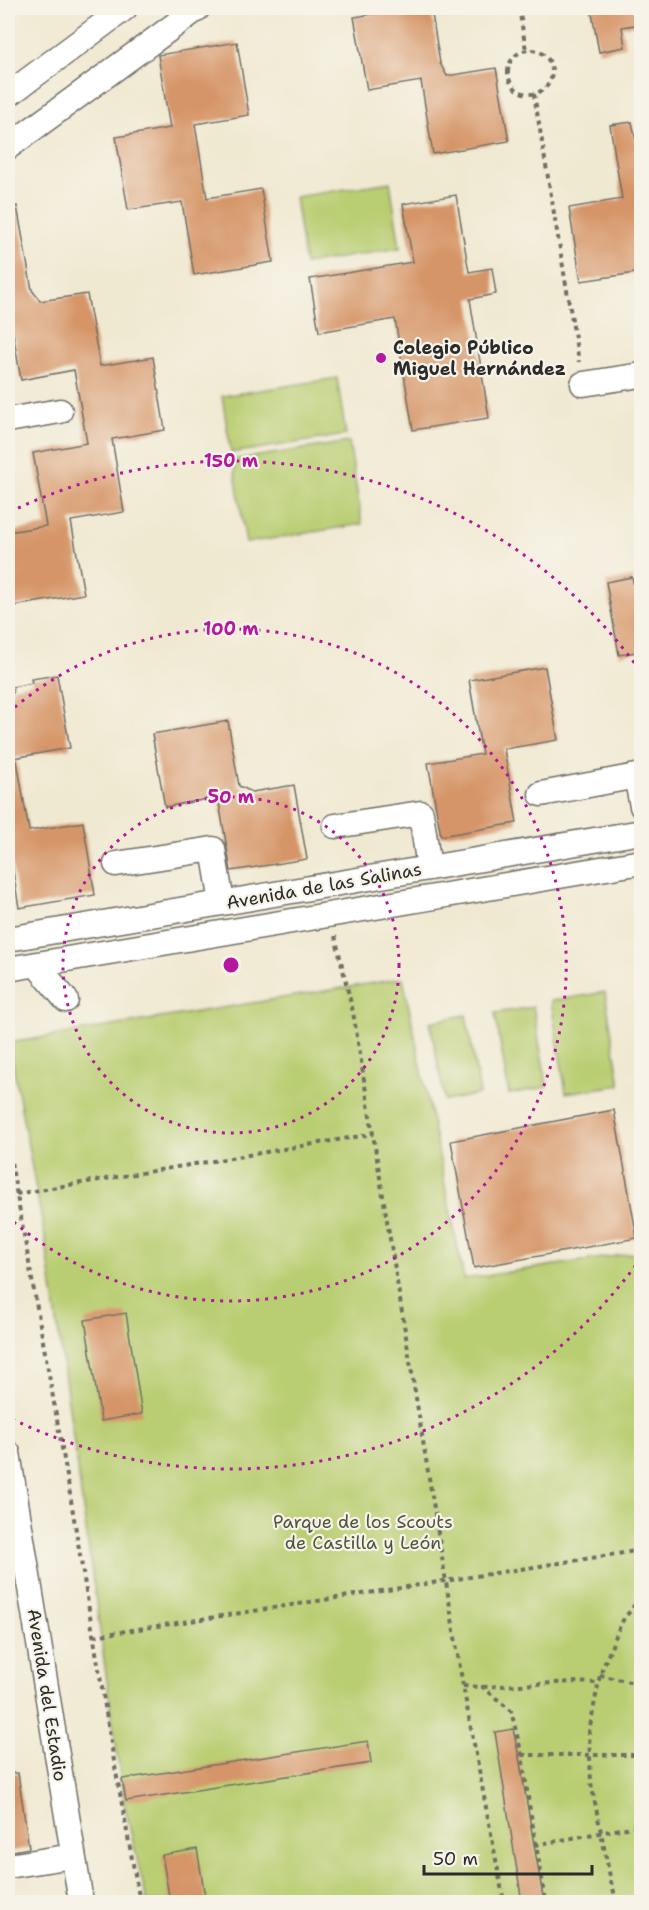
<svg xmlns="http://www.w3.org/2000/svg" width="649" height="1910" viewBox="0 0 649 1910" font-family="'Shantell Sans',sans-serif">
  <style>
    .green { fill: #b9ce72; stroke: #727c4e; stroke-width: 1.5 }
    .building { fill: #d69568 }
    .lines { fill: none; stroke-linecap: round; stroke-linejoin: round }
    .minor-casing { stroke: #706e65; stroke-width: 27 }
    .path { stroke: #706e65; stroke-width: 4; stroke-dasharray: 4.5 4.5; stroke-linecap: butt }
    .minor { stroke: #fff; stroke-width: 24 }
    .ring { fill: none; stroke: #b5179e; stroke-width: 3; stroke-dasharray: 3 6 }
    .poi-dot { fill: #b5179e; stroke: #f7f3e8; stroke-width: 2 }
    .labels { text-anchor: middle; stroke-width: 4.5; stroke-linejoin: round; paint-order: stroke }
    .poi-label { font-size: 18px; font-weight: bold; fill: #2b2b2b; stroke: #f7f3e8; text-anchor: start }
    .street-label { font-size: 18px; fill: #2b2b2b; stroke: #f7f3e8 }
    .park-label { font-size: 18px; fill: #4e543d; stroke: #f7f3e8 }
    .centre { fill: #b5179e; stroke: #f7f3e8; stroke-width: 3 }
    .ring-label { font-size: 18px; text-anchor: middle; font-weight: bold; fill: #b5179e; stroke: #f7f3e8; stroke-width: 4.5; stroke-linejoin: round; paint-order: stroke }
  </style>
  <rect width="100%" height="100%" fill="#f7f3e8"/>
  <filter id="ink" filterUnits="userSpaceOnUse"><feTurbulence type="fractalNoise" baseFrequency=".0167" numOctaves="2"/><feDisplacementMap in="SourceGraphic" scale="12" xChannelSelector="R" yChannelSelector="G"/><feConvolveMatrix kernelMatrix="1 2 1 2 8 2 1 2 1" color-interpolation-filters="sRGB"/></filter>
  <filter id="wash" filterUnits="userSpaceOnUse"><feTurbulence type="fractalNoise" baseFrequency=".008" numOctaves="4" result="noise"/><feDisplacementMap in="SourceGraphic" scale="24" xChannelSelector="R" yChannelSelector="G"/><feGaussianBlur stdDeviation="1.35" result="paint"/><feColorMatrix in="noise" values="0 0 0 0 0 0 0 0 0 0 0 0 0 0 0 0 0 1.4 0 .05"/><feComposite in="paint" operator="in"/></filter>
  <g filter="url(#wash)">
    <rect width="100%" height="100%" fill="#f0e9d2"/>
    <path class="green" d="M390,182L400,248L305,264L295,197Z
      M337,378L346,435L231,453L222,396Z
      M349,442L362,524L246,543L233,460Z
      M403,978L464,1279L641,1252V1902H147L124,1803L46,1243L9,1043Z
      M605,992L620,1085L566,1093L551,1001Z
      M533,1007L547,1087L509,1094L495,1013Z
      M466,1015L480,1094L445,1101L430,1022Z"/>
    <g id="blocks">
      <path class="building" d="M408,8H431L440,63L447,76L496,68L509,141L433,154L421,81L367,90L354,17Z
        M591,8H642V24L622,27L625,47L599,52Z
        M237,42L249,115L195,124L207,198L261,189L273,262L194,275L182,202L128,210L116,137L170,128L158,55Z
        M632,122L636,141L642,140V272L581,281L569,208L622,199L610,125Z
        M456,195L469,272L492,268L496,294L470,299L489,418L413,430L395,319L319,332L310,279L413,262L403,204Z
        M17,206L32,290L40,301L87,294L100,366L153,357L165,430L112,439L124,512L71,521L84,594L8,607V532L46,526L33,453L87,443L74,370L21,380L8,303V207Z
        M632,577L636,597L642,596V651L619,655L606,582Z
        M545,667L558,740L504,749L517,823L441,836L428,763L482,754L469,680Z
        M57,675L70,748L8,759V694L13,693L12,687L32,683L31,679Z
        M228,721L239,786L252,792L294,785L307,859L231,871L218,797L165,807L152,734Z
        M17,761L29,831L83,822L95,895L19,908L8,839V762Z
        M614,1110L637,1238L474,1268L451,1141Z
        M126,1313L142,1414L101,1421L85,1320Z
        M513,1729L519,1757L544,1902H522L495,1732Z
        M368,1741L371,1763L126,1801L122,1779Z
        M8,1773H18L29,1848L8,1852Z
        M197,1849L206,1902H170L162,1855Z"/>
    </g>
  </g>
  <g filter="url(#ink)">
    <use href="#blocks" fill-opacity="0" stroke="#706e65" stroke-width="1.5"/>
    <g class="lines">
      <defs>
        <path id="minor" d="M8,95L125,8
          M8,147L198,8
          M583,384L642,375
          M8,420L60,411
          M636,776L642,806
          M541,794L642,775
          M335,826L421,813L429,868
          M116,864L213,849L222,903
          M8,939L642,832
          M36,964L66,1000
          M8,969L642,862
          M8,1453L81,1902
          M8,1866L73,1856"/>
      </defs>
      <use href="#minor" class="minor-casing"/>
      <path class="path" d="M519,8L526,50
        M508 72a22 22 0 1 1 44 0a22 22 0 1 1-44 0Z
        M534,94L579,362
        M335,936L353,1012L463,1686L504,1902
        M8,1145L67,1476L114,1761L140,1902
        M16,1194L373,1134
        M94,1636L642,1550
        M600,1675L642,1685
        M463,1686L483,1687L511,1711L522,1755L529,1804L546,1902
        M483,1687L571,1682L599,1683
        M522,1755H642
        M535,1845L642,1825
        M617,1902L611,1882L591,1783L589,1732L600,1675L621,1623L642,1595"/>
      <use href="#minor" class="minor"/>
    </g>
  </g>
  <g class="ring">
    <circle cx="231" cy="965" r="168"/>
    <path d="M8 713A336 336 0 1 1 8 1217"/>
    <path d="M641 1258A504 504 0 0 1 10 1418M10 512A504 504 0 0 1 641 672"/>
  </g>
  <circle class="poi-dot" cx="381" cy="358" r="6"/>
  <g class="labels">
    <g class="poi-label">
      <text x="393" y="354">Colegio Público<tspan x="393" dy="21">Miguel Hernández</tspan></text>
    </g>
    <g class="street-label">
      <text transform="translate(324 886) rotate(-10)" y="6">Avenida de las Salinas</text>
      <text transform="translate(47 1695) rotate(81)" y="6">Avenida del Estadio</text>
    </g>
    <g class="park-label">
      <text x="363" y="1528">Parque de los Scouts<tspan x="363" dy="21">de Castilla y León</tspan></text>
    </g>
  </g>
  <circle cx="231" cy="965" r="9" class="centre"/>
  <g class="ring-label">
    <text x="231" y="467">150 m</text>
    <text x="231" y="635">100 m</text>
    <text x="231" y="803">50 m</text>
  </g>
  <rect width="649" height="1910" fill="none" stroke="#f7f3e8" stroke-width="30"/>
  <path d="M424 1865v9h168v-9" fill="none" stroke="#2b2b2b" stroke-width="3"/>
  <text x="433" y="1865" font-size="18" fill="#2b2b2b" stroke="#f7f3e8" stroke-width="4.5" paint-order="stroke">50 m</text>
</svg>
